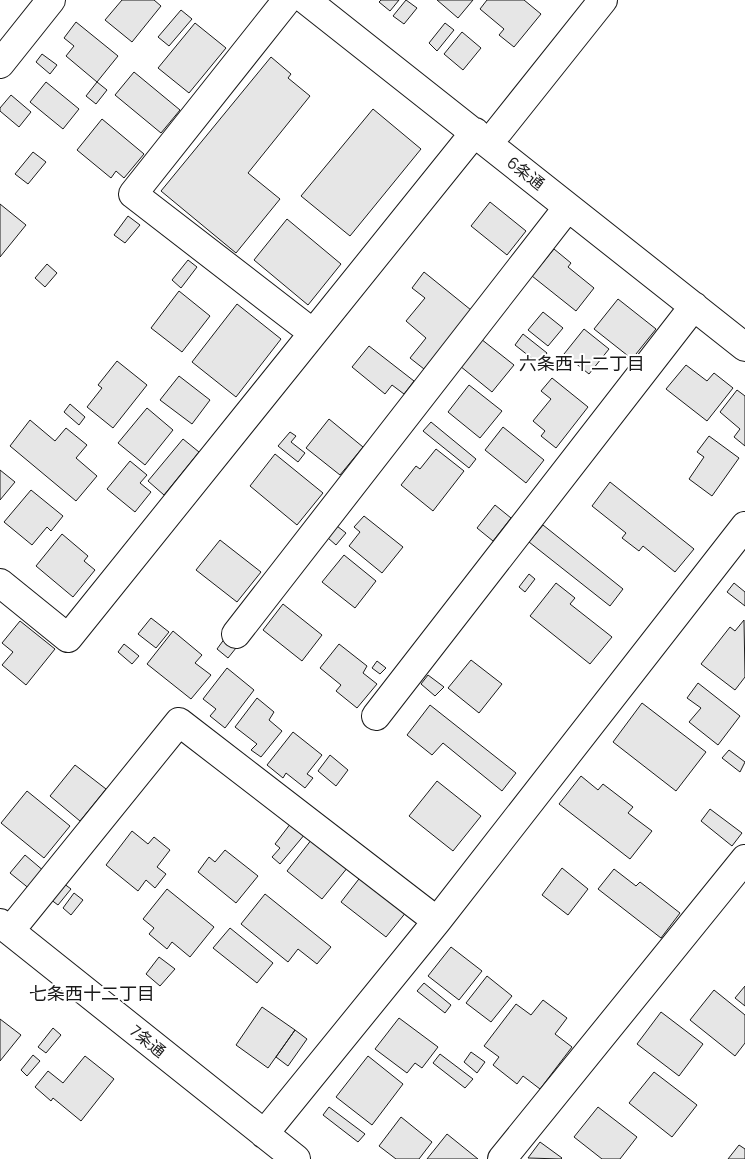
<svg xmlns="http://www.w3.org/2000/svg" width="745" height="1159" viewBox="0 0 745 1159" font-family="Manrope,'Noto Sans JP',sans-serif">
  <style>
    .building { fill: #e6e6e6; stroke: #1a1a1a }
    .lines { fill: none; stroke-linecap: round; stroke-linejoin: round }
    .minor-casing { stroke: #1a1a1a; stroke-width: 30 }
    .minor { stroke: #fff; stroke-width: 28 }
    .labels { text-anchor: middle; stroke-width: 4; stroke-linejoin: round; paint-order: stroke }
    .street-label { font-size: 16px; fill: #1a1a1a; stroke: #fff }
    .neighbourhood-label { font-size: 18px; fill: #1a1a1a; stroke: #fff }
  </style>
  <rect width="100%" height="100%" fill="#fff"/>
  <path class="building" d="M122,0H154L161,6L132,42L105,20Z
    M381,0H399L390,11L379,2Z
    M406,0L417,8L404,24L393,16Z
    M437,0H473L458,18Z
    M487,0H524L541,14L514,47L499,35L504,29L480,9Z
    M181,10L192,19L169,46L158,37Z
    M76,22L118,56L97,82L66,56L74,46L64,38Z
    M195,23L226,48L189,93L158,68Z
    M445,23L454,30L437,51L429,43Z
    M462,32L481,48L463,70L444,54Z
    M42,54L57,65L50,74L36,62Z
    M271,57L291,74L288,78L310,96L248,173L280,199L236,253L161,191Z
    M134,72L180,110L161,133L115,95Z
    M46,82L79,109L63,129L30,102Z
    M97,82L107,90L96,104L86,96Z
    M11,95L31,112L19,127L0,111V108Z
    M373,109L421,149L350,236L301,196Z
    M102,119L144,154L124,178L116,171L111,178L77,150Z
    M33,152L46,162L28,184L15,174Z
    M490,202L526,231L507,255L471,226Z
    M0,204L26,225L0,257Z
    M128,216L140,225L125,243L114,235Z
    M287,219L341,264L308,305L254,260Z
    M554,249L571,263L568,267L594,288L576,311L532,276Z
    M188,260L197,267L181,288L172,280Z
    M47,264L57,273L45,287L35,278Z
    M424,272L471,310L424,369L410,358L426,338L406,321L425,298L412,288Z
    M179,291L210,316L182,352L151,328Z
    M618,299L656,329L632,359L594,329Z
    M237,304L281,339L236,397L192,362Z
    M543,312L563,328L548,346L528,330Z
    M584,329L609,349L589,374L564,354Z
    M523,334L547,353L539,364L515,345Z
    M481,339L514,365L492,392L460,366Z
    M369,346L414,381L404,394L392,385L385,394L352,367Z
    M117,361L147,385L113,428L87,407L102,388L98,385Z
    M686,365L707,381L714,373L733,388L707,421L666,389Z
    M179,376L210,400L192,424L160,400Z
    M552,378L588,407L556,448L541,436L545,431L533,421L551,399L541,391Z
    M469,385L502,411L480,438L448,412Z
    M737,390L745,396V446L734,437L740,429L720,412Z
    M70,404L85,417L79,425L64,412Z
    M147,408L173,430L145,465L118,443Z
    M329,419L363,447L340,475L306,448Z
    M30,420L55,441L66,428L87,445L76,458L97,476L76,501L10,446Z
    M431,422L476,459L469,468L423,431Z
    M503,427L544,460L526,483L485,450Z
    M290,432L296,436L291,442L305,453L298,462L278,446Z
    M709,436L739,458L712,496L689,479L704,457L697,452Z
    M183,439L199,452L164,495L148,481Z
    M436,449L464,471L433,511L401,485L416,466L420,469Z
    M275,454L323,493L297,525L250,486Z
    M130,461L147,475L140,483L151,492L135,512L107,489Z
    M0,470L15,482L0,500Z
    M610,482L694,549L675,572L643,546L639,551L622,538L626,533L592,506Z
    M31,490L63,516L51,531L47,527L32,545L4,522Z
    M495,505L511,518L493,541L477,528Z
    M364,516L403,547L382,573L349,546L360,532L354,527Z
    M543,525L623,589L610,606L529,542Z
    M337,526L346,533L336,545L328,538Z
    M62,534L88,556L84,561L95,570L73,597L36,566Z
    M220,540L261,572L237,602L196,570Z
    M344,555L376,581L355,608L322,582Z
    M529,574L535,579L525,592L519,587Z
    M556,583L575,598L570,604L612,637L590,664L530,616Z
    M734,583L745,592V606L727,592Z
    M283,604L322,635L302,661L263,630Z
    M151,618L169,632L156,648L138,634Z
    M744,620L745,677L735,690L701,664L730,627L735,631Z
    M20,621L55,649L26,685L2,665L13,652L2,643Z
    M173,631L202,655L195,663L211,675L191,699L147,664Z
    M225,638L236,648L228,658L217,649Z
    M124,644L139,656L132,664L118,652Z
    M339,644L367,666L363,673L377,684L357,708L336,691L341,685L320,668Z
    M471,660L502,684L479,713L448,688Z
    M377,661L386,668L380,674L372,668Z
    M227,668L254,690L225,728L210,716L216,709L203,699Z
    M428,675L444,687L435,696L421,684Z
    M698,683L740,716L718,745L689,722L701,708L687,698Z
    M257,698L274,712L269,720L282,731L261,757L251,750L257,744L235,727Z
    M642,703L706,752L676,791L613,742Z
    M430,705L516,773L502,791L443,743L432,755L407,735Z
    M293,732L322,755L307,774L313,778L305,788L286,773L283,778L267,765Z
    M729,750L745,762L740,772L722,758Z
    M330,755L348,770L336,786L318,771Z
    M75,765L106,789L80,821L50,796Z
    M581,776L598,790L603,784L633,807L628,813L652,831L630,859L559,804Z
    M437,781L481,816L453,851L409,816Z
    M27,791L70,826L44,858L1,823Z
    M710,809L742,833L732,846L701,821Z
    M291,823L305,834L280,864L272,857L280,848L275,844Z
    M132,831L148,844L154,837L170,850L157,867L166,874L155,888L146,880L138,891L106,865Z
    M312,839L348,867L322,899L287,871Z
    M225,850L258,876L236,903L198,872L209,857L215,862Z
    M25,855L45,872L31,890L10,873Z
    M562,868L588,889L568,915L542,895Z
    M614,869L636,886L640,882L680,913L661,938L598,889Z
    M362,875L407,911L386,937L341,902Z
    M63,883L71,889L58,905L50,899Z
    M167,889L214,927L190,957L172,942L167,949L149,934L154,928L143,919Z
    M74,893L83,900L71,915L63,908Z
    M265,894L331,947L317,964L298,949L288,962L241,924Z
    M230,928L273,963L257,983L213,948Z
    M451,947L482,971L459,1000L428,976Z
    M159,957L175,969L160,986L146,974Z
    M487,976L512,996L491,1022L466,1003Z
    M424,983L451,1005L445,1013L417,991Z
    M745,986V1006L735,998Z
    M714,990L745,1015V1043L735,1056L690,1020Z
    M543,1000L567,1018L555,1034L572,1047L540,1089L523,1076L517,1084L493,1065L499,1057L484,1046L516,1004L531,1015Z
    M262,1007L295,1030L268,1068L236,1045Z
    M661,1012L703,1044L679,1076L637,1044Z
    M399,1018L438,1047L422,1068L415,1063L407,1073L375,1049Z
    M0,1019L21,1035L0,1061Z
    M53,1028L61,1035L46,1053L38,1047Z
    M295,1030L307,1039L288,1066L276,1057Z
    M471,1052L485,1062L477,1073L464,1062Z
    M440,1054L473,1079L465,1088L433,1063Z
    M33,1055L40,1061L27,1076L21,1070Z
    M85,1056L114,1079L81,1121L53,1098L51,1101L35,1087L48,1071L63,1083Z
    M368,1056L403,1084L372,1125L336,1097Z
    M654,1072L697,1105L672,1137L629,1103Z
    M329,1107L365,1134L358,1142L323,1115Z
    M598,1107L637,1137L620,1159H602L574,1137Z
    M401,1117L432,1142L419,1159H396L379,1146Z
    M447,1134L478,1159H427Z
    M540,1142L562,1158L561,1159L528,1158Z
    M739,1145L745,1149V1159H728Z"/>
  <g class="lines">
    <defs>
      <path id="minor" d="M287,0L133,194L313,333
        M306,0L745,347
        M0,64L51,0
        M489,143L603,0
        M0,583L68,638L475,132
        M236,634L568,207
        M376,716L694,306
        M0,923L296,1159
        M10,931L179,722L437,921
        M264,1134L437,921L745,526
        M502,1159L745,859"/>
    </defs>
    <use href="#minor" class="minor-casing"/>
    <use href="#minor" class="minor"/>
  </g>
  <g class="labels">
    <g class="street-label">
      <text transform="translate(526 173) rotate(38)" y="6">6条通</text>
      <text transform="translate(148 1041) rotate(39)" y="6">7条通</text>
    </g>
    <g class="neighbourhood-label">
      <text x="582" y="370">六条西十二丁目</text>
      <text x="92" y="1000">七条西十二丁目</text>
    </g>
  </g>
</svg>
